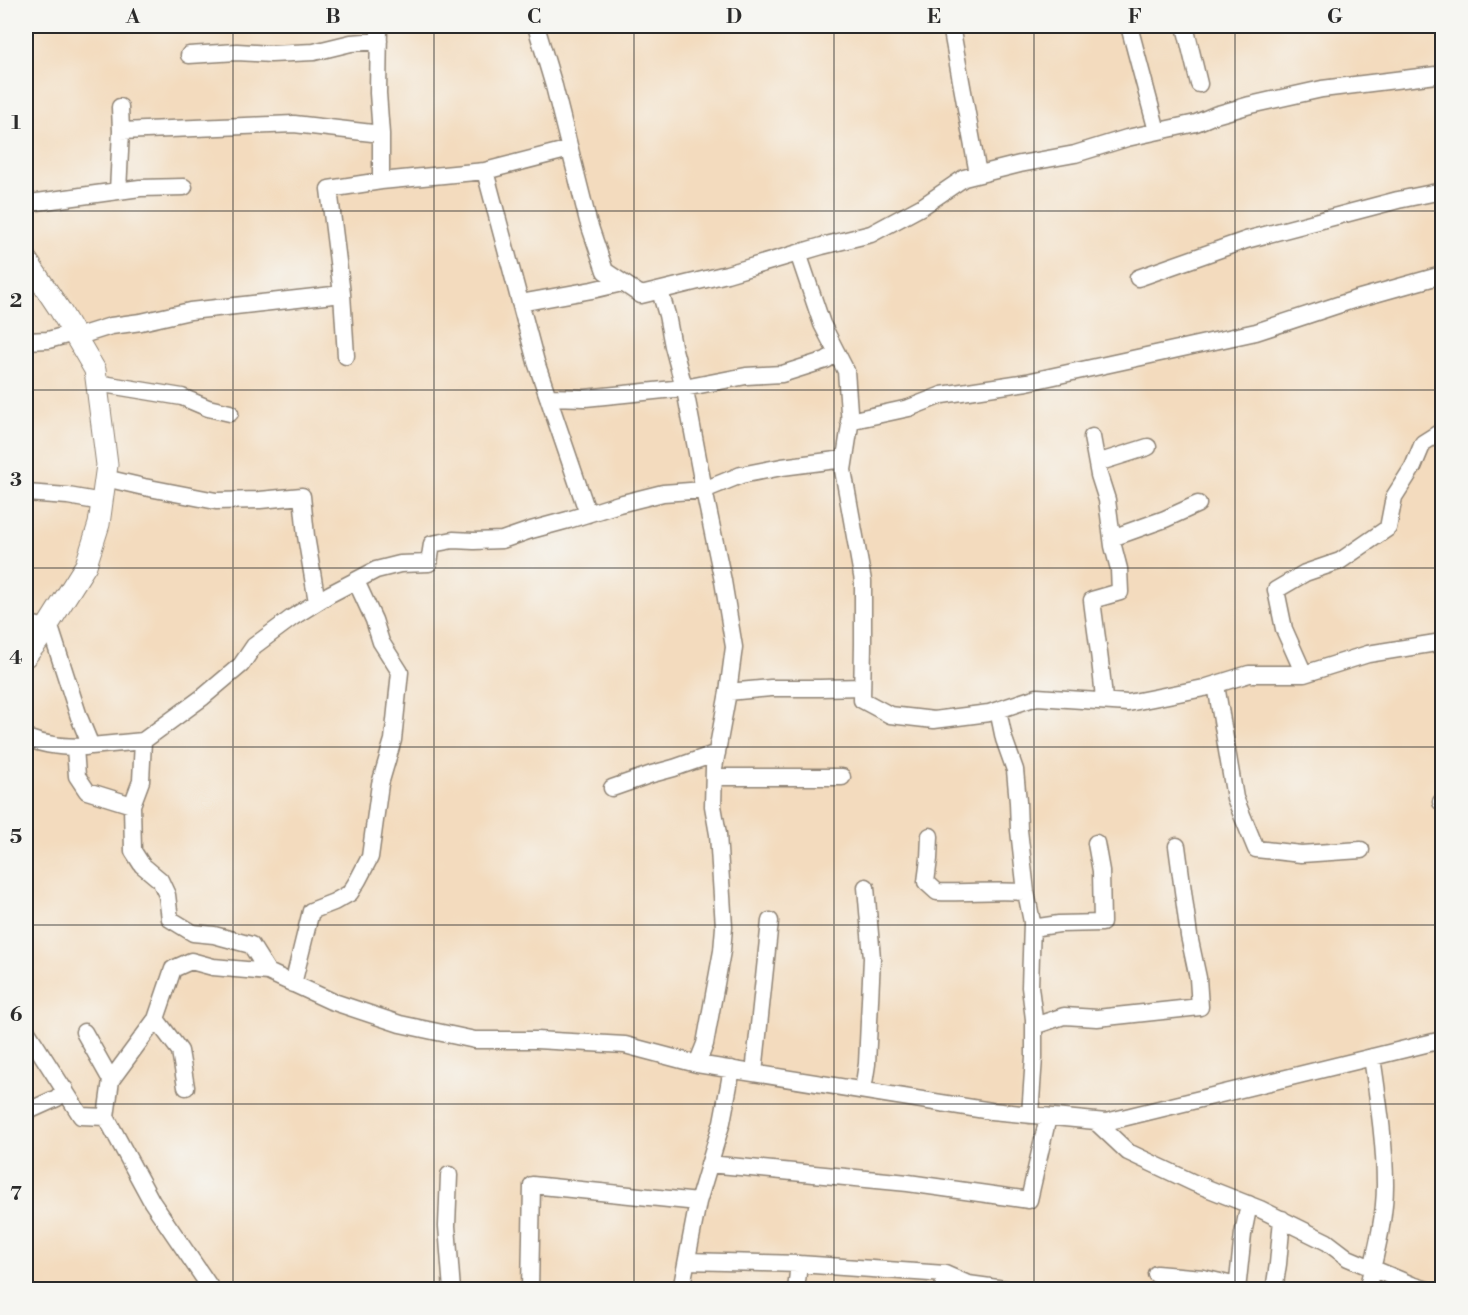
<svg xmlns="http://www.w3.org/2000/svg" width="1468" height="1315" viewBox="0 0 1468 1315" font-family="'Libre Bodoni',serif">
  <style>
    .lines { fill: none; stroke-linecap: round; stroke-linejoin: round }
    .minor-casing { stroke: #8f8374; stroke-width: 19 }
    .tertiary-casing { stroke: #8f8374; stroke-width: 23 }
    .minor { stroke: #fff; stroke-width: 16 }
    .tertiary { stroke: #fff; stroke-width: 21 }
    .grid { fill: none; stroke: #2b2b2b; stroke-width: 1.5; stroke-opacity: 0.55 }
    .neatline { fill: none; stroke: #2b2b2b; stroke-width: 2 }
    .grid-label { font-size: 20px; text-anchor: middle; font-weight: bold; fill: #2b2b2b }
  </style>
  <rect width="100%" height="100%" fill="#f6f6f2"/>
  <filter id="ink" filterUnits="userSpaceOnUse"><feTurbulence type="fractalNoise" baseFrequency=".0167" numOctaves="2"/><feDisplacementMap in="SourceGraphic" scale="12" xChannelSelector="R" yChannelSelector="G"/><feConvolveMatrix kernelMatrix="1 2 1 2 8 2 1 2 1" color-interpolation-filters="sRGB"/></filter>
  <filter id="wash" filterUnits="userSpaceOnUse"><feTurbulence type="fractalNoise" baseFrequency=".008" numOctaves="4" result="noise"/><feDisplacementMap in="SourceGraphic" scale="24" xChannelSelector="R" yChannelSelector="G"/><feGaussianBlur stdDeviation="1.35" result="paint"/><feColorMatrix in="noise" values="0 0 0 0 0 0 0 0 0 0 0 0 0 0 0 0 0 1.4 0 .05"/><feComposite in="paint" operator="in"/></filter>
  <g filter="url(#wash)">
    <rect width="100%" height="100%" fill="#f3dbbe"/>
  </g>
  <g filter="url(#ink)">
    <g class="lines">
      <defs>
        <path id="minor" d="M379,26L378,93L381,134
          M536,26L554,86L588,221L605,271L641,295L727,274L822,246L871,234L923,206L964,178L1020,164L1075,154L1127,138L1196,123L1215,115L1250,105L1322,89L1436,75H1442
          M951,26L978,174
          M1129,26L1157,131
          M1185,26L1199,84
          M189,55L237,52L271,54L314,52L351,43L379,41
          M121,131L294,124L381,134V181
          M570,149L485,171L536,362L588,514
          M118,191L121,131L120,107
          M26,205L30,203L140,188L184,187
          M798,253L822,324L846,371L850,425L843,470L863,581V644L862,700L890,715L934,720L989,713L1037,697L1128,703L1204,688L1249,674H1304L1284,629L1276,590L1305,573L1340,561L1388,528L1394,497L1413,467L1423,443L1442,431
          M1138,278L1246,240L1398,200L1442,191
          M660,291L667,315L673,346L686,395L704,490L723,581L734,647L728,692L714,768L713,806L718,834L724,927L722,951L705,1044L697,1064L991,1111L1106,1122L1442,1040
          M520,303L592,290L622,283
          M76,337L111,326L141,322L190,311L342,294
          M26,341L48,340L74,333
          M346,356L342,294L329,189L381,181L485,171
          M97,383L182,397L208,408L230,413
          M548,397L585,398L684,388L746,376L782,374L826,360L837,353
          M849,421L909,408L942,395L1027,382L1256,332L1353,300L1442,275
          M1092,437L1099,475L1107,500L1113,546L1119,569L1120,592L1092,600C1096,634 1102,668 1104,701
          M1097,463L1148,447
          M105,478L144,487L216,501L260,500L302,496L306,536L317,602
          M26,493L68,496L102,502
          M1112,538L1165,519L1198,504
          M26,623L46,628
          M49,624L79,717L91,746L143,741L203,697L241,665L254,646L293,617L330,594L376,570L400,564L429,563L432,544L453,540L474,541L502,540L531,530L568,520L619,504L663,493L704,490L741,475L782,467L844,459
          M1304,674L1368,654L1442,642
          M1216,685L1235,798L1256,849L1301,854L1361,850
          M728,692L771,688H820L862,687
          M998,710L1004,739L1015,770L1018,802L1019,830L1026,892L1032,922L1030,987L1034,1019V1057L1030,1115
          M26,738C47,746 64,747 86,747
          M75,747L77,776L87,791L132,805L133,851L142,865L160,880L167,895L170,919L193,933L214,935L251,945L268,972
          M714,777H842
          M612,788L652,774L674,768L717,753
          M1441,802H1442
          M132,805L141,781L143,741
          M930,836L929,859L926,882L937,892C967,893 997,890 1026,892
          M1032,928L1059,924L1102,923L1101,871L1096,843
          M293,984L311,911L334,902L350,893L358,880L370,857L380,784L393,740L400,672L381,642L374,620L356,581
          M156,1019L180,1051L186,1087
          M1034,1026L1064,1016L1097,1018L1200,1007L1198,978L1189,936L1177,846
          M26,1030L81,1116L106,1117L152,1202L212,1290
          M84,1032L111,1080L106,1117
          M754,1073L770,921
          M111,1080L156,1019L173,969L191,961L213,967L268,972L331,1001L400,1024L475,1040H536L625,1045L697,1064
          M863,1090L867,1064L872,958L866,887
          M26,1112L57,1098L65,1089
          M1095,1121L1128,1152L1194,1183L1260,1209L1327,1242L1348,1258L1412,1285L1428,1290
          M709,1164L908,1183L1029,1200L1048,1117
          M449,1175L447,1226L452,1290
          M698,1202L722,1122L732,1069
          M687,1261L799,1264L945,1274L968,1284L1012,1290
          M1156,1274L1203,1278L1237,1286
          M530,1290L532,1185L698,1202L681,1290
          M796,1290L799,1264
          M943,1290L945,1274
          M1237,1290L1243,1234L1249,1204
          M1274,1290L1278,1264L1282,1219
          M1367,1290C1375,1256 1385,1220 1385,1185C1385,1143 1378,1099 1372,1057"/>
        <path id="tertiary" d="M26,259L60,310L95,370L107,465L99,524L86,565L38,641L26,656"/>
      </defs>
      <use href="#minor" class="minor-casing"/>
      <use href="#tertiary" class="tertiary-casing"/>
      <use href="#minor" class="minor"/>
      <use href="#tertiary" class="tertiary"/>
    </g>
  </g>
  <path class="grid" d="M233,26V1290M434,26V1290M634,26V1290M834,26V1290M1034,26V1290M1235,26V1290M26,211H1442M26,390H1442M26,568H1442M26,747H1442M26,925H1442M26,1104H1442"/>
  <rect width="1468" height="1315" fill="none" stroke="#f6f6f2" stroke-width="66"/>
  <rect x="33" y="33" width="1402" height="1249" class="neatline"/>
  <g class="grid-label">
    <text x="133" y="23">A</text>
    <text x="333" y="23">B</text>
    <text x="534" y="23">C</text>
    <text x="734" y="23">D</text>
    <text x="934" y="23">E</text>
    <text x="1135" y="23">F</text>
    <text x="1335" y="23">G</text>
    <text x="16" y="129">1</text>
    <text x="16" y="307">2</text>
    <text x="16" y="486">3</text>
    <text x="16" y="664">4</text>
    <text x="16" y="843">5</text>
    <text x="16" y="1021">6</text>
    <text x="16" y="1200">7</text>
  </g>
</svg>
